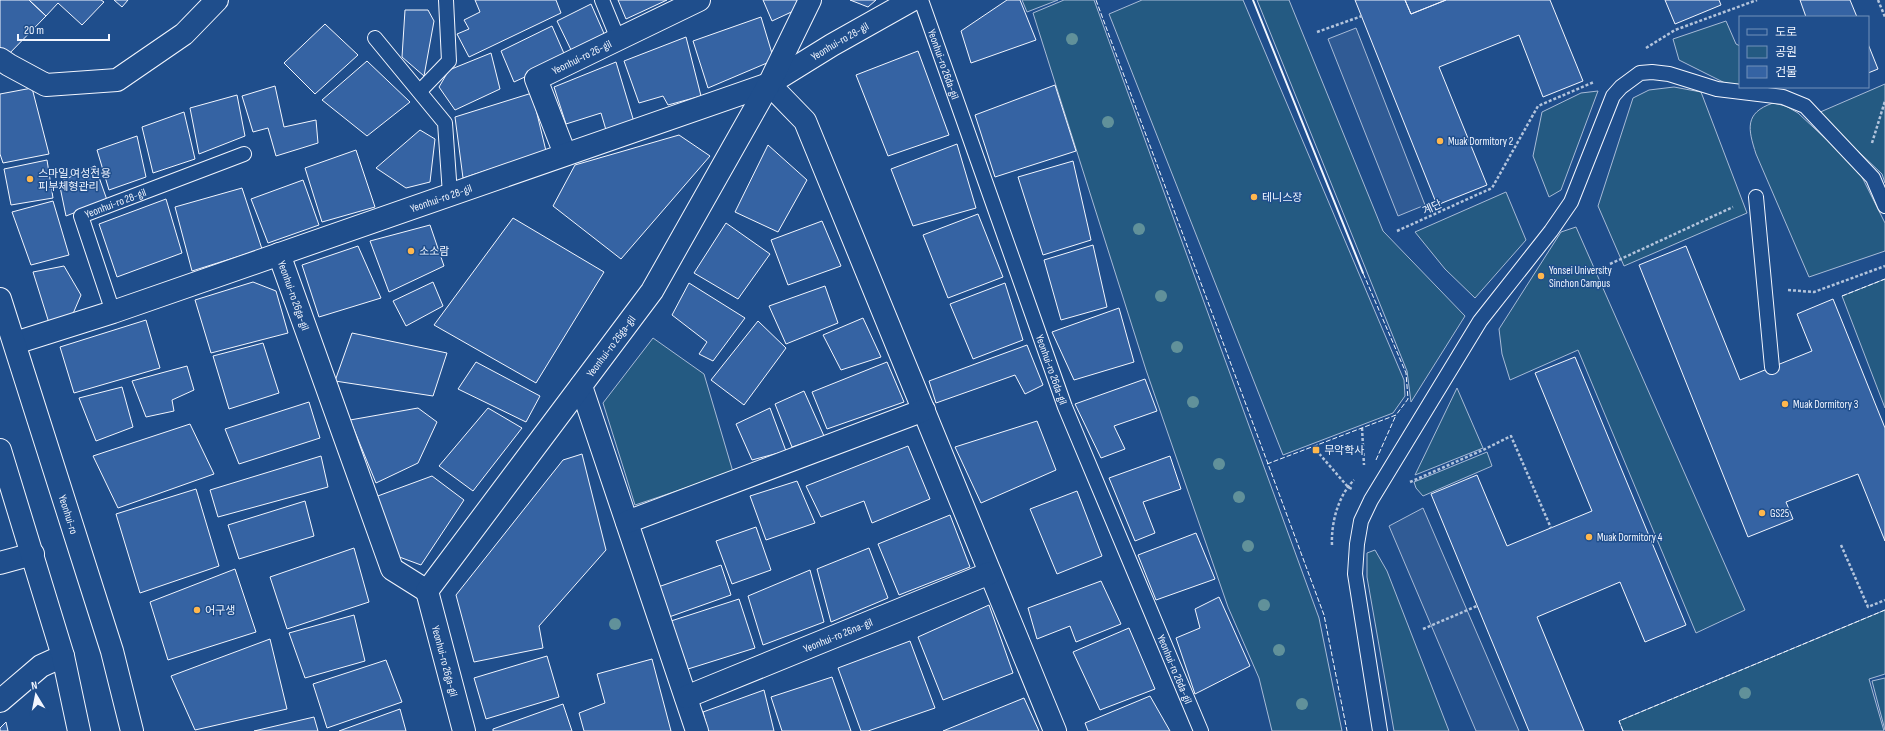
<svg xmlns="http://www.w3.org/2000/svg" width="1885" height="731" viewBox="0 0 1885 731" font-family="'Sofia Sans Condensed','Noto Sans KR',sans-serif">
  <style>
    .green { fill: #245a82; stroke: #a8bbd7 }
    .parking { fill: #305b95; stroke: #a8bbd7 }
    .building { fill: #3563a3; stroke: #f2f6ff }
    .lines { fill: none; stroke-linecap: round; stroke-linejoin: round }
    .lane-casing { stroke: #f2f6ff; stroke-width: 16 }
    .street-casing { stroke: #f2f6ff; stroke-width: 24 }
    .secondary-casing { stroke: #f2f6ff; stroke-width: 24 }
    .path { stroke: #b3c4dc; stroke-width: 2.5; stroke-dasharray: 3 2; stroke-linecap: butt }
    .lane { stroke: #1f4e8c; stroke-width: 14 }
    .street { stroke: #1f4e8c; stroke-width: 22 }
    .secondary { stroke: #1f4e8c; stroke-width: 22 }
    .fence { stroke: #f2f6ff; stroke-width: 1; stroke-dasharray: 5 2; stroke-linecap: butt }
    .wall { stroke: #f2f6ff; stroke-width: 2 }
    .tree { fill: #61919a }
    .poi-dot { fill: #ffb74d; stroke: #1f4e8c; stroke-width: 1.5 }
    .labels { text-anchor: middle; stroke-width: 3; stroke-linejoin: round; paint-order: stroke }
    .street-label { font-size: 11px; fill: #f2f6ff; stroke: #1f4e8c }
    .poi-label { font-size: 11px; fill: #f2f6ff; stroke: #1f4e8c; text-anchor: start }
  </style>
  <rect width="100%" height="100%" fill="#1f4e8c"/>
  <path class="green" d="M1022,0H1058L1027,12Z
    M1064,0H1094L1319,618L1342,731H1272L1259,678L1228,607L1146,370L1033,13Z
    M1142,0H1243L1404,380L1405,396L1393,413L1283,455L1109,14Z
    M1257,0H1289L1383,231L1465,316L1411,402L1407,371Z
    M1726,21L1736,44L1740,46V85L1727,84L1679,60L1673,39Z
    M1885,84V183L1882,174L1818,113Z
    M1674,87L1701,92L1747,213L1624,266L1598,206L1633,98L1649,90Z
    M1598,91L1561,190L1549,197L1533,156L1542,112L1581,93Z
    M1773,103L1786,106L1798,113L1858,169L1885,223V251L1809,277L1756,154C1748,129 1744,113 1773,103Z
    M1506,192L1526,240L1475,298L1445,269L1415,232Z
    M1576,227L1745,610L1696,633L1578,350L1510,380L1502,354L1499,329L1561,232Z
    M1885,279V408L1842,296Z
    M653,338L704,374L733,472L635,505L603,403Z
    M1457,388L1483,448L1415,475Z
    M1487,452L1492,466L1423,496L1416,488L1414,482Z
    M1375,550L1387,571L1449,731H1394L1367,577V553Z
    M1885,610V674L1869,679L1884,731H1623L1619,721Z
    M1885,678V730L1872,681Z"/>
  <path class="parking" d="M1356,28L1425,205L1398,216L1328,39Z
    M1423,508L1519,731H1476L1389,526Z"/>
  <path class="building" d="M0,0H29L46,16L4,59L0,55Z
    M29,0H101L104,2L82,25L58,3L46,16Z
    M114,0H128L122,7Z
    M475,0H556L561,13L469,57L457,34L469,29L464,20L480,12Z
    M618,0H667L626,19Z
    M763,0H797L800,8L772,21Z
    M850,0H876L868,7Z
    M1007,0H1020L1036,40L971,63L961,31Z
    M1355,0H1405L1411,14L1446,0H1550L1583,81L1543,97L1519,35L1439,67L1487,185L1437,205Z
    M1405,0H1446L1411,14Z
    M1665,0H1719L1721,5L1675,24Z
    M1800,0H1850L1857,17H1806Z
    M591,4L606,38L573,54L557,21Z
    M405,10H428L434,21L424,76L402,57Z
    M761,17L774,60L708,88L693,41Z
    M325,24L358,55L315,94L284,63Z
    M552,26L566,58L514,82L501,51Z
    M686,37L701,96L668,105L663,96L639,103L624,61Z
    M1868,44L1878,69L1868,73Z
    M918,51L949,135L888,156L856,75Z
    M491,53L500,89L455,110L439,87L449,70Z
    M367,61L410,102L367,136L322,100Z
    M616,62L634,122L606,130L601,113L566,124L554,87Z
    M1055,85L1076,151L995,177L975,115Z
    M275,86L284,127L316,120L318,143L276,156L268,128L253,132L242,96Z
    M32,88L49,154L3,163L0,154V94Z
    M532,93L546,151L463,178L455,117Z
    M237,95L245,136L199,154L190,108Z
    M184,112L195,159L153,173L142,127Z
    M420,130L435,139L430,182L406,188L376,168Z
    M679,135L710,156L621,259L553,206L575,165Z
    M137,136L146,177L109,190L97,150Z
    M957,144L976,208L913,226L891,169Z
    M768,145L807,180L778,232L735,212Z
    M356,150L375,207L322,222L305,168Z
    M47,160L53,198L11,205L4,169Z
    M1073,161L1091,240L1043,255L1018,177Z
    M95,166L107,200L66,216L59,182Z
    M303,180L319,225L268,243L251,199Z
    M242,188L262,249L192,271L175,207Z
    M166,199L182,253L117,277L99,224Z
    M53,201L69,255L31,265L12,212Z
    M978,214L1003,277L948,298L923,235Z
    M513,218L604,272L536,383L434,325Z
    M822,221L841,266L788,285L771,240Z
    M726,223L770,254L738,299L694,273Z
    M430,225L444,266L389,292L370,241Z
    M1093,245L1107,307L1061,320L1044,260Z
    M358,246L381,298L319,317L302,265Z
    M1686,246L1740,380L1812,351L1797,314L1833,299L1885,428V541L1858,474L1786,502L1793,519L1748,537L1639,265Z
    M64,266L81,295L72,316L49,323L33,272Z
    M253,282L276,291L288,333L211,353L195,300Z
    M433,282L443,306L406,326L393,301Z
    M689,283L745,318L713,361L699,354L707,342L672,315Z
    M1005,283L1023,340L973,359L950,304Z
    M825,286L838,323L786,344L769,306Z
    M1119,308L1134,362L1074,380L1052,332Z
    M863,318L881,357L841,370L823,335Z
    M146,320L160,368L74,393L60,347Z
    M758,321L786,348L744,405L711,380Z
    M352,333L447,353L433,396L335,381Z
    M263,343L279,393L229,409L213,356Z
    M1027,345L1043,385L1025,394L1015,375L936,403L929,381Z
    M1575,357L1686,625L1645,642L1620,582L1537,617L1584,731H1529L1431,494L1477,475L1507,546L1592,511L1535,373Z
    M476,362L540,396L526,422L458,389Z
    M887,362L904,402L827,429L812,392Z
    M187,366L194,390L172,400L174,411L146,417L132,381Z
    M1145,379L1157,411L1114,426L1125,449L1101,458L1075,404Z
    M122,387L133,427L96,441L79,398Z
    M804,391L824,436L792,447L775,404Z
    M309,402L320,438L239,464L225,429Z
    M418,408L437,422L418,463L376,483L350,420Z
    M488,408L522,428L473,491L439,466Z
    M770,408L786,451L752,460L736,424Z
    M1037,421L1056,470L981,503L955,447Z
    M190,424L214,474L118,508L93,456Z
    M908,446L930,499L872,523L864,501L821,517L806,486Z
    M582,454L606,550L539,626L543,648L474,662L456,595L563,460Z
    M321,456L328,487L218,517L210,490Z
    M1170,456L1181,489L1143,502L1155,533L1135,541L1109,478Z
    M432,476L464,500L421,565L394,555L375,497Z
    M797,481L815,523L766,540L750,496Z
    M196,489L219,566L140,593L116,514Z
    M1077,491L1102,556L1057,574L1030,509Z
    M305,501L314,536L239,559L228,525Z
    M950,515L970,567L899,595L878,544Z
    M756,527L771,570L732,584L716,541Z
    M1196,533L1215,579L1156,600L1138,555Z
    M354,548L369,602L287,629L270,577Z
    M869,548L888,598L831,622L817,569Z
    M721,565L731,595L669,617L658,587Z
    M235,569L256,632L168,660L150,602Z
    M810,570L824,622L763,645L748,596Z
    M1101,581L1121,624L1076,642L1070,626L1037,639L1028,608Z
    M1219,597L1250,666L1195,694L1176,638L1200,628L1195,609Z
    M739,599L755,648L688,669L671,621Z
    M989,605L1013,673L943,700L918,637Z
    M354,615L365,661L305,678L289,633Z
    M1129,628L1155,689L1100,710L1073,652Z
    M270,639L287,709L195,730L171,676Z
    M910,641L935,708L868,731H861L838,668Z
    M547,656L559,697L486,719L474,678Z
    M652,659L671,731H584L579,713L605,703L597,674Z
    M386,660L402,702L327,728L313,684Z
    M832,677L851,731H782L771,697Z
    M764,690L774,731H708L703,712Z
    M1150,696L1170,731H1088L1085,723Z
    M1024,698L1039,731H943Z
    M563,704L572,731H493V729Z
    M400,709L406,731H339Z
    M314,717L318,731H254Z
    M6,722L8,731H0V728Z"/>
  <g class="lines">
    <defs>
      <g id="lane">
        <path d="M602,0L618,39"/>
        <path id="s1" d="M921,0L1065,407L1201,731"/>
        <path d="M375,38L445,123L450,194"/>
        <path d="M420,91L449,61L446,0"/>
        <path d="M1756,197L1772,367"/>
        <path id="s2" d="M113,312L81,216L244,154"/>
        <path d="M1380,731L1355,574L1357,544L1361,521L1371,500L1480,321L1551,231L1571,202L1613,96L1621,87L1640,73L1652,72L1669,74L1717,89L1783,97L1805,106L1873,178L1885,206"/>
      </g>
      <g id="street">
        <path d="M0,59L9,65L46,85L117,80L184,34L217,0"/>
        <path d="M769,84L805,121L1055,731"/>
        <path id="s3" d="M565,154L536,79L699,0"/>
        <path id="s4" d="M279,254L392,569L427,591"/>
        <path id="s5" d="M15,343L113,312L769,84L832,45L912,0"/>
        <path d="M581,386L697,731"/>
        <path d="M627,522L924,410"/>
        <path d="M0,563L33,554"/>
        <path id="s6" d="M686,697L990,573"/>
        <path d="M0,701L41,666L63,656"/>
        <path id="s7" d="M464,731L427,591L652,291L769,84L810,0"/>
      </g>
      <g id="secondary">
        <path id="s8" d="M0,299L112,651L132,731"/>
        <path d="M0,450L63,656L79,731"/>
      </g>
    </defs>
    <use href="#lane" class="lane-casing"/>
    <use href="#street" class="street-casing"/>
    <use href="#secondary" class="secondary-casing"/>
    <path class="path" d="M1878,0L1885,17
      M1317,32L1362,16
      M1646,48L1675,30L1757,0
      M1872,143L1885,101
      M1397,231L1492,188L1538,106L1594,82
      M1610,264L1733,207
      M1788,290L1814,292L1885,266
      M1362,428L1364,465
      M1316,450L1348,487L1352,489
      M1410,482L1483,450L1511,436L1551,528
      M1332,545C1331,523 1338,496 1354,480
      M1841,545L1868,607L1885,600
      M1423,629L1477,606"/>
    <use href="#lane" class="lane"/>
    <use href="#street" class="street"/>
    <use href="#secondary" class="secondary"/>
    <path class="fence" d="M1096,0L1324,615L1347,731
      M1842,296L1885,279
      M1376,460L1396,415
      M1267,464L1396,415L1408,399L1406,373L1363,273
      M1623,731L1619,721L1885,610"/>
    <path class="wall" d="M1253,0L1363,273"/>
  </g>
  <g class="tree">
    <circle cx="1072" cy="39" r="6"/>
    <circle cx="1108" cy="122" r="6"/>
    <circle cx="1139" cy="229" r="6"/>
    <circle cx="1161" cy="296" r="6"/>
    <circle cx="1177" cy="347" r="6"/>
    <circle cx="1193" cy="402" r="6"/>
    <circle cx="1219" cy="464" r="6"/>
    <circle cx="1239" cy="497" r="6"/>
    <circle cx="1248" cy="546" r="6"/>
    <circle cx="1264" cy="605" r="6"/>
    <circle cx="615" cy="624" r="6"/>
    <circle cx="1279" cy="650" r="6"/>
    <circle cx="1745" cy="693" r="6"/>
    <circle cx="1302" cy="704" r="6"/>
  </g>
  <g class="poi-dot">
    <circle cx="1440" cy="141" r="4"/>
    <circle cx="30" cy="179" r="4"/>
    <circle cx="1254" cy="197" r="4"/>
    <circle cx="411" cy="251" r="4"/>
    <circle cx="1541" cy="276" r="4"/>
    <circle cx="1785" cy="404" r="4"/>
    <rect x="1312" y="446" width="8" height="8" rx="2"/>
    <circle cx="1762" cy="513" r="4"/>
    <circle cx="1589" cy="537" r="4"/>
    <circle cx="197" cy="610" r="4"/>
  </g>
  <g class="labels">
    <g class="street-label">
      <text dy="4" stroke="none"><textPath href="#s5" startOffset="880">Yeonhui-ro 28-gil</textPath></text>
      <text dy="4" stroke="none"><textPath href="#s3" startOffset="131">Yeonhui-ro 26-gil</textPath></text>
      <text dy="4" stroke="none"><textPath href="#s1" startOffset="68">Yeonhui-ro 26da-gil</textPath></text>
      <text dy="4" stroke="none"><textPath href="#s5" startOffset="450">Yeonhui-ro 28-gil</textPath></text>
      <text dy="4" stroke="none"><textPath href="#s2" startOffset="138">Yeonhui-ro 28-gil</textPath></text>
      <text transform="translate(1432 207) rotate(-24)" y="4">계단</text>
      <text dy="4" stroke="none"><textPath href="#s4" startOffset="44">Yeonhui-ro 26ga-gil</textPath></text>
      <text dy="4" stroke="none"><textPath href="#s7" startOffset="451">Yeonhui-ro 26ga-gil</textPath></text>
      <text dy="4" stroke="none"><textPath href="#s1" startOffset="392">Yeonhui-ro 26da-gil</textPath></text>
      <text dy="4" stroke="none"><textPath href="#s8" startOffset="226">Yeonhui-ro</textPath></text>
      <text dy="4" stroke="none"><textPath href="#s6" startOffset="164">Yeonhui-ro 26na-gil</textPath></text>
      <text transform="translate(445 661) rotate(75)" y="4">Yeonhui-ro 26ga-gil</text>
      <text dy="4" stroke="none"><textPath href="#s1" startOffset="716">Yeonhui-ro 26da-gil</textPath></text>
    </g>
    <g class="poi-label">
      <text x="1448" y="145">Muak Dormitory 2</text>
      <text x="38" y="177">스마일 여성전용<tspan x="38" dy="13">피부체형관리</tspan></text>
      <text x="1262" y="201">테니스장</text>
      <text x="419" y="255">소소람</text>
      <text x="1549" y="274">Yonsei University<tspan x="1549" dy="13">Sinchon Campus</tspan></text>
      <text x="1793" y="408">Muak Dormitory 3</text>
      <text x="1324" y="454">무악학사</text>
      <text x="1770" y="517">GS25</text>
      <text x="1597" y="541">Muak Dormitory 4</text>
      <text x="205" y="614">어구생</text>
    </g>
  </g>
  <rect x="1739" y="16" width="130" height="72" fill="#1f4e8c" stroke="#7391ba"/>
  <rect x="1747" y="29" width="20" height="6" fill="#1f4e8c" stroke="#7391ba"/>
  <text x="1775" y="36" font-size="12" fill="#f2f6ff">도로</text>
  <rect x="1747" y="46" width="20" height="12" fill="#245a82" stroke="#7391ba"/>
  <text x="1775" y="56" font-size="12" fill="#f2f6ff">공원</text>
  <rect x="1747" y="66" width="20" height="12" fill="#3563a3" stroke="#7391ba"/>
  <text x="1775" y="76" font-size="12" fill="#f2f6ff">건물</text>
  <g transform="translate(36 695) rotate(350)" stroke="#1f4e8c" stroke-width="3" paint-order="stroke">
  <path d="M0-3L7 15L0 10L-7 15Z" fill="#f2f6ff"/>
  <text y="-6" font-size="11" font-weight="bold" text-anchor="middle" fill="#f2f6ff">N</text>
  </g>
  <path d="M18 34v6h91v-6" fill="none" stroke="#f2f6ff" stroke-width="2"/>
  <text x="24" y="34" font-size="12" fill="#f2f6ff" stroke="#1f4e8c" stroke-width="3" paint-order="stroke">20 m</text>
</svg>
